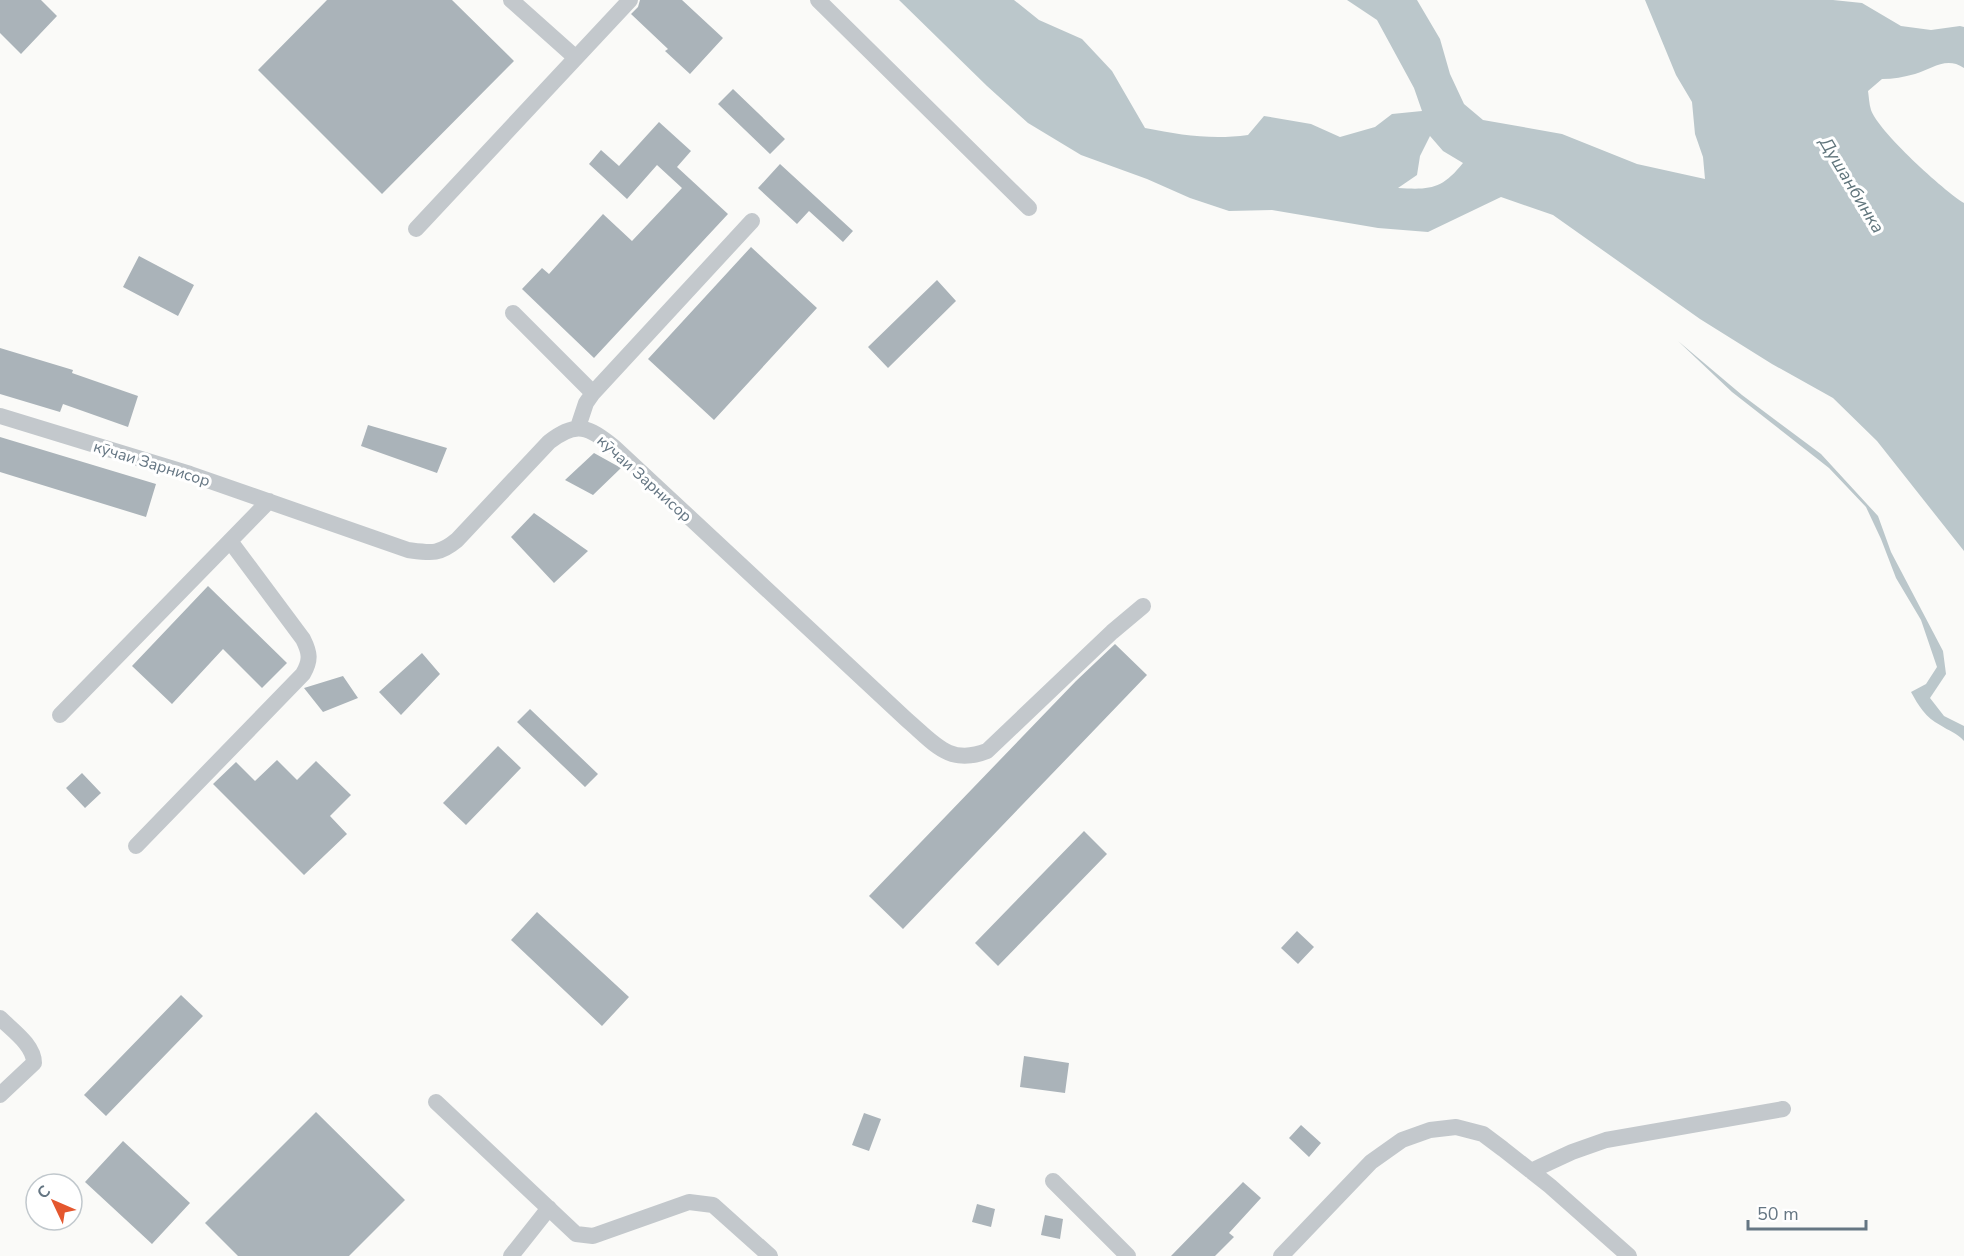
<svg xmlns="http://www.w3.org/2000/svg" width="1964" height="1256" viewBox="0 0 1964 1256" font-family="'Nunito Sans',sans-serif">
  <style>
    .water { fill: #bbc7cb; fill-rule: evenodd }
    .building { fill: #aab3b9 }
    .lines { fill: none; stroke-linecap: round; stroke-linejoin: round }
    .minor { stroke: #c3c8cc; stroke-width: 16 }
    .labels { text-anchor: middle; stroke-width: 6; stroke-linejoin: round; paint-order: stroke }
    .street-label { font-size: 16px; fill: #657683; stroke: #fff }
    .water-label { font-size: 18px; font-style: italic; fill: #60757c; stroke: #fff }
  </style>
  <rect width="100%" height="100%" fill="#fafaf8"/>
  <path class="water" d="M899,0H1014L1039,20L1082,39L1112,71L1145,128C1181,135 1211,140 1248,135L1264,116L1311,124L1340,137L1375,127L1392,114L1422,111L1414,88L1377,20L1347,0H1417L1440,39L1450,74L1464,104L1483,120L1562,134L1637,164L1705,179L1703,157L1695,134L1692,102L1676,75L1645,0H1833L1862,3L1901,26L1931,30L1960,26L1964,27V68C1946,56 1932,69 1915,74C1904,77 1893,79 1882,79L1868,91C1869,97 1869,104 1871,110C1878,131 1944,191 1964,203V551L1877,441L1833,398L1772,364L1700,319L1553,215L1501,197L1428,232L1378,228L1272,210L1229,211L1190,198L1147,179L1081,155L1028,123L987,86ZM1430,136L1443,151L1463,163C1442,189 1431,190 1398,188L1417,175L1420,156Z
    M1678,341L1742,395L1821,454L1878,516L1891,552L1943,651L1946,674L1930,698L1944,716L1964,726V741C1957,733 1949,731 1940,725C1926,718 1918,705 1911,692L1926,684L1937,667L1921,620L1896,578L1881,539L1866,507L1829,468L1732,392Z"/>
  <path class="building" d="M0,0H41L57,16L21,54L0,33Z
    M327,0H452L514,61L382,194L258,70Z
    M640,0H682L723,38L690,74L665,51L668,49L631,14L638,7Z
    M733,89L785,139L770,154L718,104Z
    M659,122L691,151L677,167L728,214L594,358L522,289L542,268L549,274L603,214L632,241L682,188L657,165L627,199L589,164L601,150L619,166Z
    M780,164L853,231L843,242L809,211L797,224L758,188Z
    M751,247L817,308L714,420L648,359Z
    M139,256L194,285L178,316L123,287Z
    M937,280L956,301L888,368L868,347Z
    M0,348L73,370L72,373L138,396L128,427L63,404L60,412L0,394Z
    M368,425L447,448L437,473L361,446Z
    M0,437L156,484L146,517L0,472Z
    M594,453L621,468L593,495L565,480Z
    M534,513L588,551L554,583L511,537Z
    M208,586L287,663L262,688L223,649L172,704L132,666Z
    M1115,644L1147,675L903,929L869,896L1076,681Z
    M422,653L440,674L401,715L379,692Z
    M343,676L358,698L323,712L304,688Z
    M530,709L598,774L585,787L517,722Z
    M498,746L521,768L466,825L443,803Z
    M277,760L297,780L316,761L351,795L330,816L347,834L304,875L213,784L236,762L255,781Z
    M82,773L101,793L85,808L66,788Z
    M1084,831L1107,854L998,966L975,943Z
    M537,912L629,997L602,1026L511,940Z
    M1297,931L1314,947L1298,964L1281,948Z
    M181,995L203,1016L106,1116L84,1095Z
    M1024,1056L1069,1063L1065,1093L1020,1087Z
    M316,1112L405,1200L349,1256H238L205,1223Z
    M864,1113L881,1119L869,1151L852,1145Z
    M1301,1125L1321,1143L1309,1157L1289,1138Z
    M123,1141L190,1203L152,1244L85,1182Z
    M1243,1182L1261,1198L1229,1233L1234,1237L1215,1256H1171Z
    M977,1204L995,1209L991,1227L972,1222Z
    M1045,1215L1063,1219L1060,1239L1041,1235Z"/>
  <g class="lines">
    <path class="minor" d="M511,0L576,58
      M818,0L1029,208
      M416,229L630,0
      M513,313L593,393
      M0,416L190,474L408,550C431,553 439,555 457,540L549,442C577,420 588,427 614,447L907,720C934,743 949,766 987,751L1112,632L1143,606
      M578,427L586,403L593,393L752,221
      M60,715L269,501
      M136,846L303,674C311,660 310,653 303,639L230,541
      M0,1018C12,1030 34,1045 34,1063L0,1095
      M436,1102L576,1234L593,1236L689,1202L713,1205L770,1256
      M1531,1171L1572,1152L1606,1140L1783,1109
      M1053,1181L1128,1256
      M511,1256L549,1208
      M1281,1256L1371,1162L1402,1140L1430,1130L1456,1127L1483,1134L1503,1149L1550,1186L1629,1256"/>
  </g>
  <g class="labels">
    <g class="street-label">
      <text transform="translate(152 463) rotate(17)" y="6">кӯчаи Зарнисор</text>
      <text transform="translate(645 478) rotate(42)" y="6">кӯчаи Зарнисор</text>
    </g>
    <g class="water-label">
      <text transform="translate(1852 185) rotate(59)" y="6">Душанбинка</text>
    </g>
  </g>
  <g transform="translate(54 1202) rotate(314)"><circle r="28" fill="#ffffff" stroke="#c1c8cd" stroke-width="1.5"/>
  <path d="M0-4.5L10 22L0 15L-10 22Z" fill="#e4572e"/>
  <text y="-9" font-size="16" font-weight="bold" text-anchor="middle" fill="#657683">С</text>
  </g>
  <path d="M1748 1220v9h118v-9" fill="none" stroke="#657683" stroke-width="3"/>
  <text x="1757" y="1220" font-size="18" fill="#657683" stroke="#ffffff" stroke-width="4.5" paint-order="stroke">50 m</text>
</svg>
